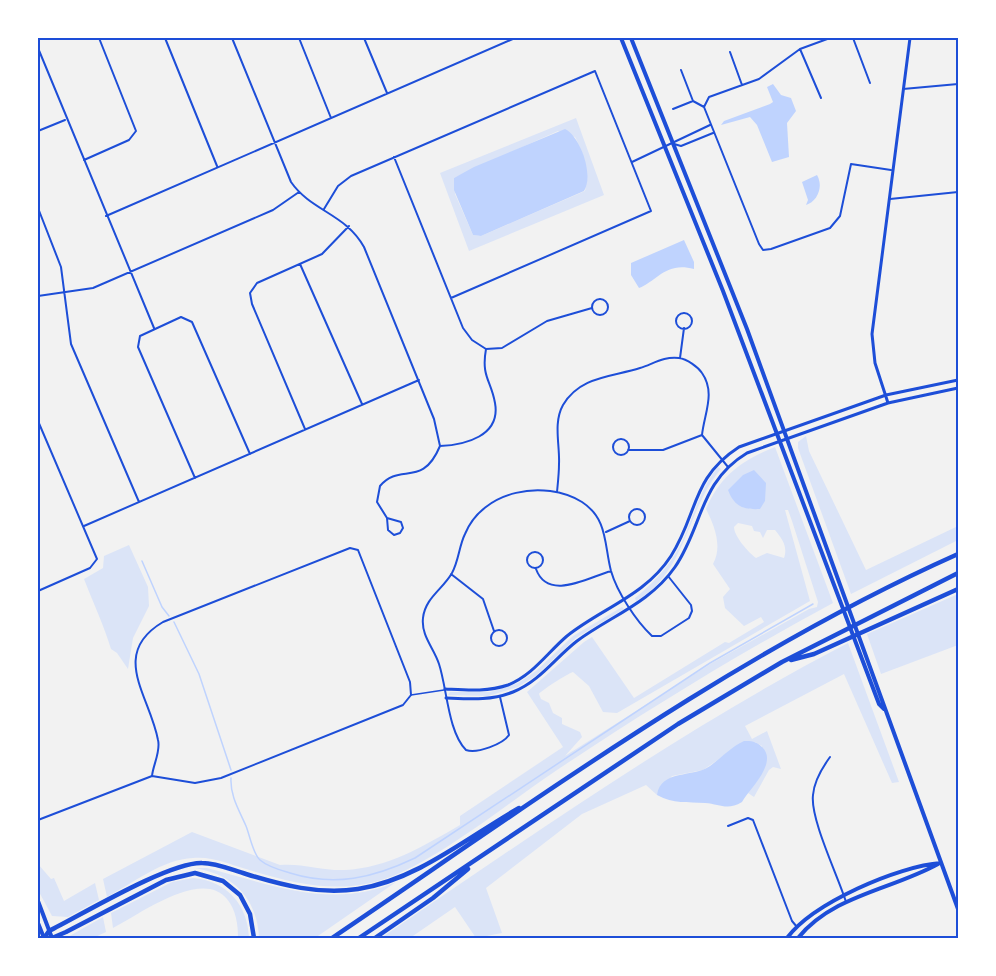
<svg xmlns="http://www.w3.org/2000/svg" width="996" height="976" viewBox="0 0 996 976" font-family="'DM Sans',sans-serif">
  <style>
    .green { fill: #dbe4f7; fill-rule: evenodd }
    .water { fill: #bfd3fe }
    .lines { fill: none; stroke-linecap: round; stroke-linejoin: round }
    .stream { stroke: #bfd3fe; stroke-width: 1.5 }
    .service { stroke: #1d4ed8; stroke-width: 1.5 }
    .minor { stroke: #1d4ed8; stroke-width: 2 }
    .tertiary { stroke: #1d4ed8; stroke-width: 3 }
    .secondary { stroke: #1d4ed8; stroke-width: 4 }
    .motorway { stroke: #1d4ed8; stroke-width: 4.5 }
    .neatline { fill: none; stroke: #1d4ed8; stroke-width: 2 }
  </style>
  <rect width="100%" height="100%" fill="#f2f2f2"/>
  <path class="green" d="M576,118L604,195L469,251L440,173ZM558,131L575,137C584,154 590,173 585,191L481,236L473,235L455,194L454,178Z
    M806,436L809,451L866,570L958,526V540L851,594L798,448V442Z
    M775,447L833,603C738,654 647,710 557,770C508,803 446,854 393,876C344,896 295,884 246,869C229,864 212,856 193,858C163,859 133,883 107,897L103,879L192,832L280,865C302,863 323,871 345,870C387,868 424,846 460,825V816L563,747L527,692L584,642L592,637L634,698L725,642L729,643L764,622L761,617L744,626L725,608L723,597L730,589L713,564C723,546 714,525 706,509C720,476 742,460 775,447ZM785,510H788L792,521L818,602L817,607L809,609L712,663L565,756L582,737L580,732L562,724V718L553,713L549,703L541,699L539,694C542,690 567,674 573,672L589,686L603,712L617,713L810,601ZM738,523L752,526L754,531L760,532L763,538L767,530H775C782,539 788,546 784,558L767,553L756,558C748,552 734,536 734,527Z
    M718,467L721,469C686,510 687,572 636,601L635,598C657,580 675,560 686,533C696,509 701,488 718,467Z
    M129,545L148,587L149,606L133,638L128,669L117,653L111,649C104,626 93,602 84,579L103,568L104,556Z
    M958,594V645L881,674L867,634Z
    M622,607L624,609L576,638L537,675L518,687L488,696L448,695L450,692H490L518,683L536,671L573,636Z
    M848,643L899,782L892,783L844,674L745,726L752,739L767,731L781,769L773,767L769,770L754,797L748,793L762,746L755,742L722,757L703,770L672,776L657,795L646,785L582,814L486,888L502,933L476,938L455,907L410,938H381C534,834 684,728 848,643Z
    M38,864L51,879L54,878L64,901L95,883L99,900L68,917L52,916L38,890Z
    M195,868H207C269,884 333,910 396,882L315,938H259C257,898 234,875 195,868Z
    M193,878C227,881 248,905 249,938H238C238,924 236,910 227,899C202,868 140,914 113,928L111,913L172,882Z
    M103,917L106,932L93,938H66Z"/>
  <path class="water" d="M773,84L781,95L791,98L796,111L787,123L789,157L772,162L757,125L750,117L721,125L724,121L770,104L773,102L767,87Z
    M565,129C581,137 594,176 584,191L481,236L473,235L454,190V178L474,167Z
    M817,175C824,187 817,202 806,205L808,200L802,182Z
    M684,240L694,262V269C666,261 657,281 639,288L631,275V263Z
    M754,470L766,483L765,501L760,509C743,510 734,506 728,490L743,475Z
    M744,741C751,741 756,741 762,747C779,763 748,790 742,802C727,811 720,804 705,803C687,802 674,804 657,795C661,769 693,778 710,766C721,758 731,747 744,741Z"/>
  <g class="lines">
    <path class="stream" d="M142,561L162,607L169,616
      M174,622L199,674L231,770
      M231,778C230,796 239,810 246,826C250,836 253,854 260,860C268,867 280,870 290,873C335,887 373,878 415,858L710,663L813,604"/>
    <path class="service" d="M411,695L444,690"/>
    <path class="minor" d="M165,38L217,166
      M232,38L291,182C311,211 346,214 364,247L434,419L440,446
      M299,38L331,118
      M364,38L387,93
      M830,38L800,49L759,79L709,97L704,107L759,244L763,250L771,249L830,228L840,216L851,164L891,170
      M853,38L870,83
      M38,48L154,328
      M800,49L821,98
      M730,52L742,85
      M681,70L693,101
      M903,89L958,84
      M673,109L693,101L704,107
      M38,131L65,120
      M674,144L681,146L713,133
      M394,157L463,328L472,340L486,349C481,377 491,380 495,403C501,436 465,445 440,446
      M84,160L129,140L136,131L99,38
      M632,162L710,125
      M890,199L958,192
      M38,208L61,267L71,344L139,502
      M324,209L338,186L351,176L595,71L651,211L451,298
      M106,216L515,38
      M300,264L362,404
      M38,296L93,288L273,210L299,192
      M592 307a8 8 0 1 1 16 0a8 8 0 1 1-16 0Z
      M676 321a8 8 0 1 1 16 0a8 8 0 1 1-16 0Z
      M486,349L502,348L547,321L592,308
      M680,358L684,328
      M38,421L97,559L90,568L38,591
      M305,429L252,304L250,293L257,283L322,254L349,226
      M613 447a8 8 0 1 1 16 0a8 8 0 1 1-16 0Z
      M628,450H663L702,435
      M195,478L138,347L140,336L181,317L192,322L250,454
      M557,492C558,482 559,473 559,464C560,445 553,423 563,405C580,376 612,377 640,368C653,364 664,356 679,358C687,359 698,367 702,373C716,393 704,414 702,435L728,467
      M629 517a8 8 0 1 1 16 0a8 8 0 1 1-16 0Z
      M387,518L401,522L403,528L400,533L394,535L388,530L387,518L377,502L380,486C400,462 422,489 440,446
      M84,526L419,380
      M606,532L630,521
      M527 560a8 8 0 1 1 16 0a8 8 0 1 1-16 0Z
      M536,569C548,602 589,577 611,571
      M451,574L483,599L494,631
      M491 638a8 8 0 1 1 16 0a8 8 0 1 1-16 0Z
      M500,697L509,735C503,744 477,754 466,750C448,732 447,688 439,664C434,648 421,636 423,618C425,598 443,589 452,573C459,560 459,546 465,534C483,490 544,479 582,502C608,519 604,544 611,571C617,592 636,621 652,636H661L689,618L692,611L691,605L668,576
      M830,757C822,768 814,782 813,795C810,819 838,876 846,902
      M38,820L152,776L195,783L221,778L403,705L411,695L410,682L358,550L350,548L163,622C109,654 150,696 158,740C161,751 153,765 152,776
      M728,826L748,818L753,820L792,921L797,927"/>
    <path class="tertiary" d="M888,403L875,363L872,334L910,38
      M445,689C466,690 487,692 508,685C533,675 547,653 567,636C602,608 645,596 671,556C698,514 691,478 739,447L886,395L958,380
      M446,698C469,699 491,701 513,692C540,681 555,658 577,641C611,616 650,603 675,567C703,526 699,482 747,453L888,403L958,388"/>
    <path class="secondary" d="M621,38L723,291L879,704L884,709
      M631,38L747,329L958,909
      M38,901L52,938
      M958,912V921
      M38,923L44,938
      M787,938C813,903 898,866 941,863
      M798,938C833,895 891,890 938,864"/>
    <path class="motorway" d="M791,660L814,654L958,589
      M44,938L49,931C83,914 169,862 202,863C217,863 232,870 246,874C282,885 319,895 358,889C417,880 468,837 519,808
      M44,938H52L66,932L166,880L195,873L223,881L240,895L250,914L254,938
      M332,938C535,801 734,654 958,554
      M359,938L678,724L782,662L958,573
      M375,938L433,898L468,869"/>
  </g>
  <rect width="996" height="976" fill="none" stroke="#ffffff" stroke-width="78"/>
  <rect x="39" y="39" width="918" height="898" class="neatline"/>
</svg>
